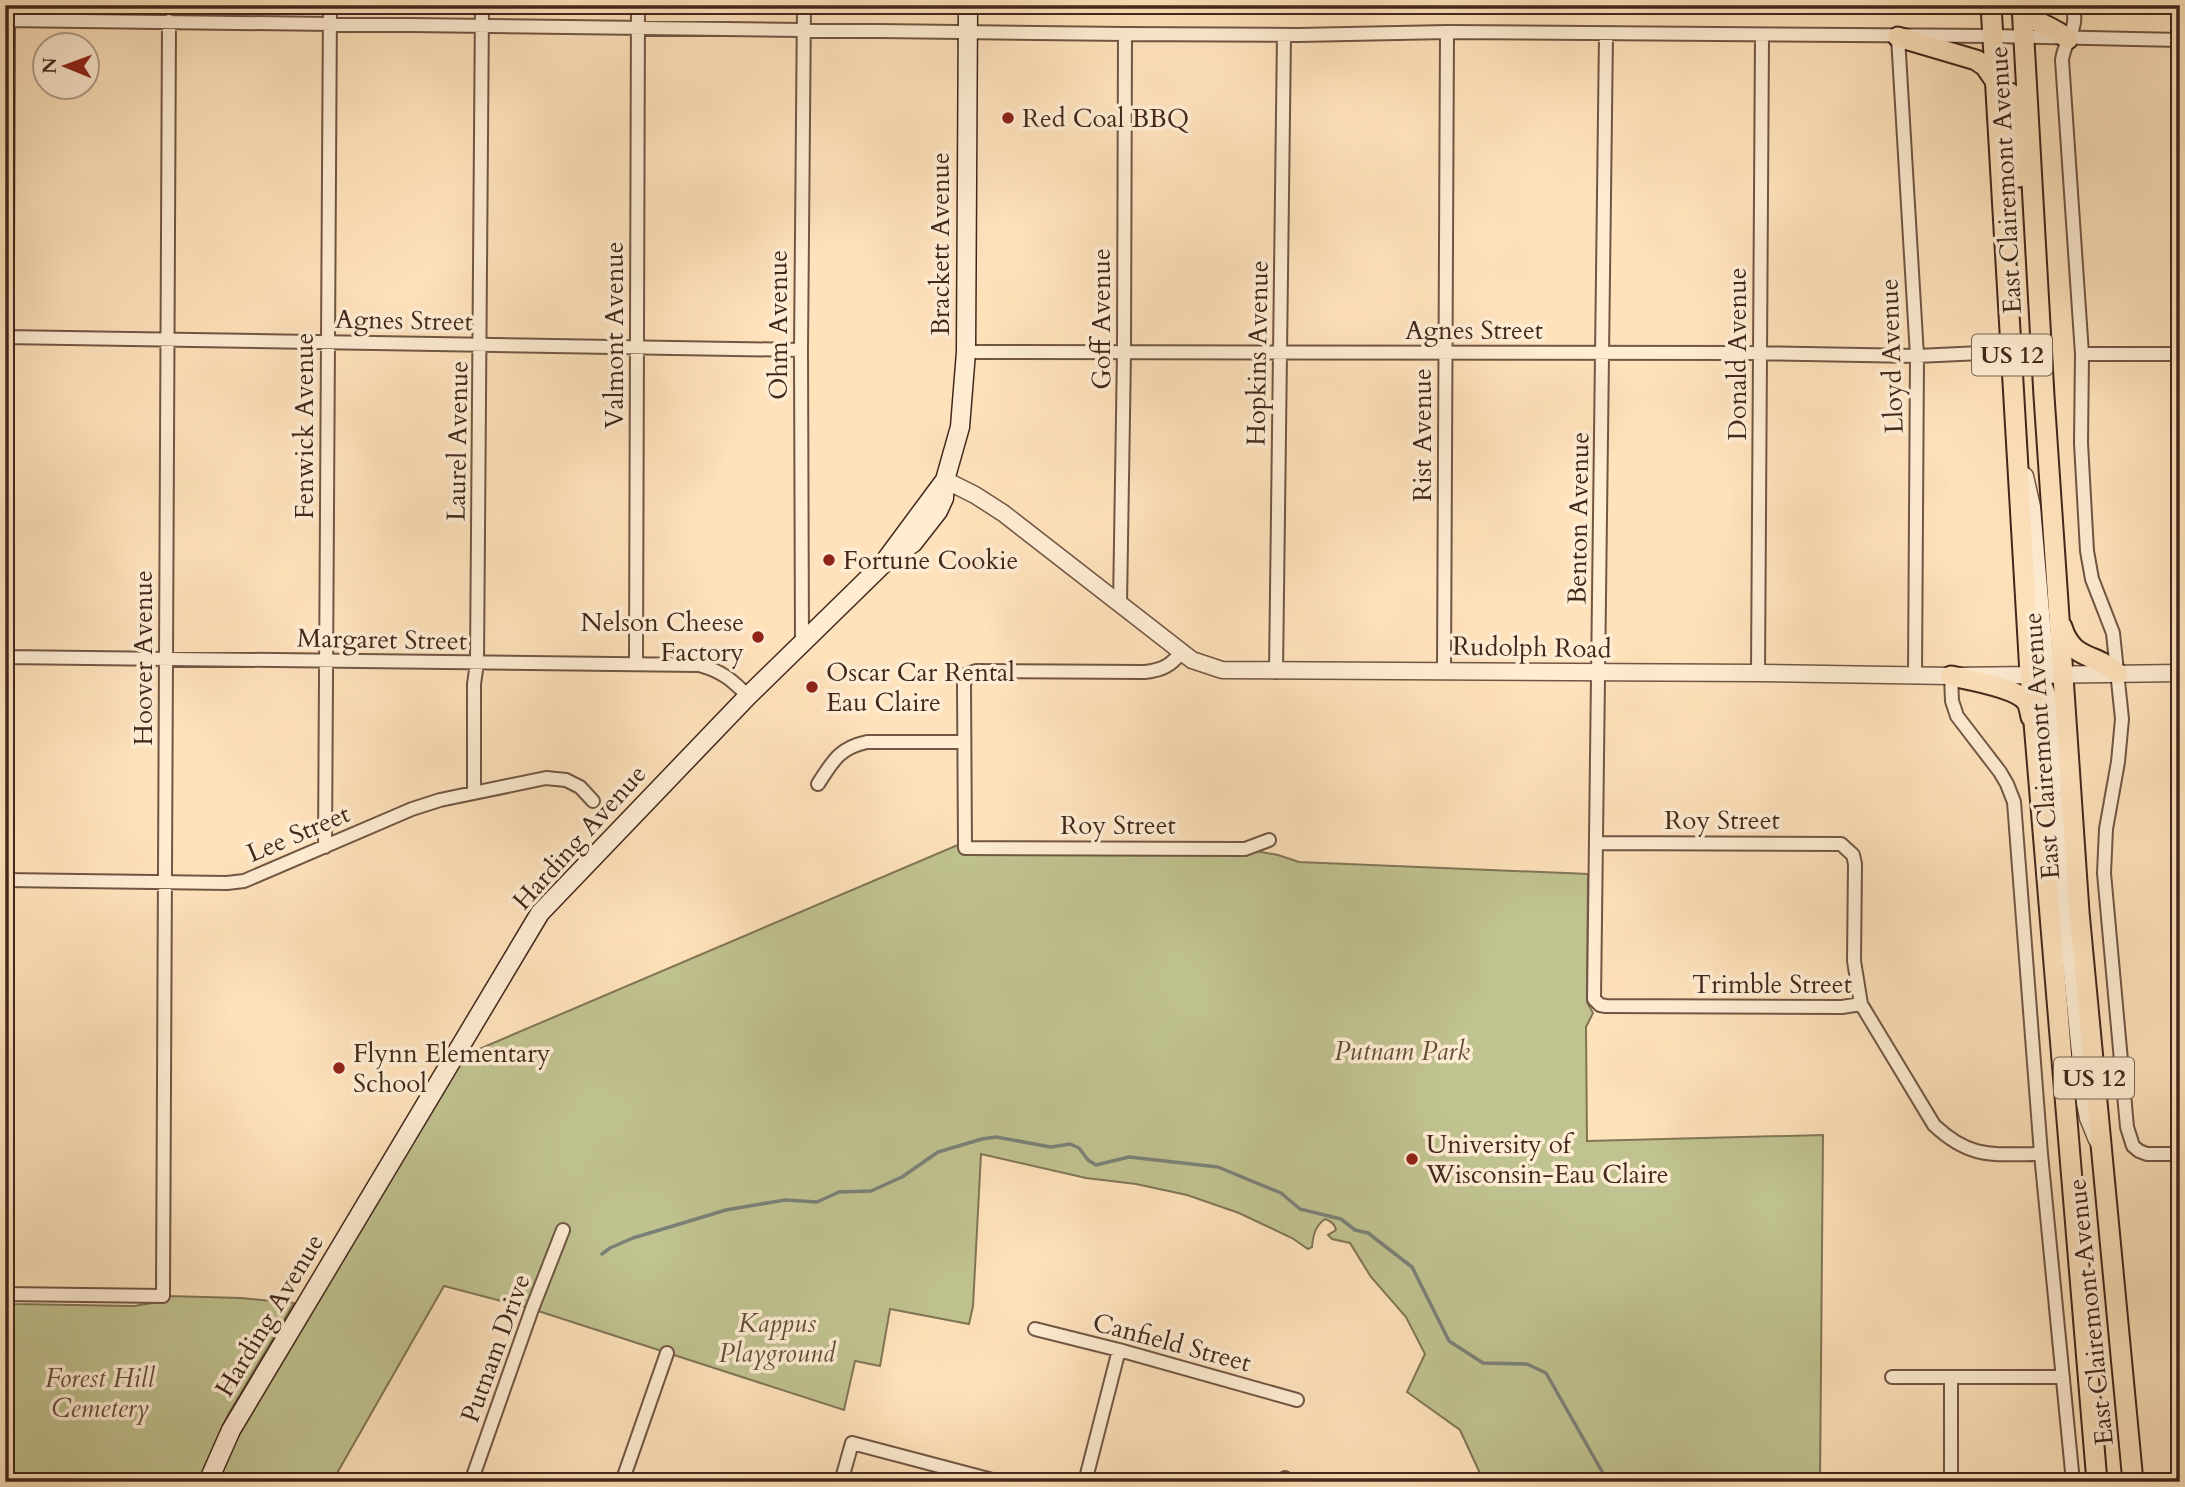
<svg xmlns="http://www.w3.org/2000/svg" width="2185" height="1487" viewBox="0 0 2185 1487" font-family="Cardo,serif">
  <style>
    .green { fill: #c0c390; stroke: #817556; stroke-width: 2 }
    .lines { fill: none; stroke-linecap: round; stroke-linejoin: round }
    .stream { stroke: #7b8178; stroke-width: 3.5 }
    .minor-casing { stroke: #715644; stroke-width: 16 }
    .tertiary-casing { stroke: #715644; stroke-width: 19 }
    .secondary-casing { stroke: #42271c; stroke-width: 21 }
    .primary-casing { stroke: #42271c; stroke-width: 23 }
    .minor { stroke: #feecd3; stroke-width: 12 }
    .tertiary { stroke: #feecd3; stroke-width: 16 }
    .secondary { stroke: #feecd3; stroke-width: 18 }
    .primary { stroke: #fee2bb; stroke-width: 19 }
    .poi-dot { fill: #8f2418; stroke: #feecd3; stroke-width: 2.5 }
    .labels { text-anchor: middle; stroke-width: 7; stroke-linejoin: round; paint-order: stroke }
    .shield { fill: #feecd3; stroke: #7a6253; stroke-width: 2 }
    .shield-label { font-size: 24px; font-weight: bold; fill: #42271c }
    .poi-label { font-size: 26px; fill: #42271c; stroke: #feecd3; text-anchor: start }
    .street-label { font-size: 26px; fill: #42271c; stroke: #feecd3 }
    .park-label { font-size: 26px; font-style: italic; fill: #624e39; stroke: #feecd3 }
  </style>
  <rect width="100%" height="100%" fill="#fee2bb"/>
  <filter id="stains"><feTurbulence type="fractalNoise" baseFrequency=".00286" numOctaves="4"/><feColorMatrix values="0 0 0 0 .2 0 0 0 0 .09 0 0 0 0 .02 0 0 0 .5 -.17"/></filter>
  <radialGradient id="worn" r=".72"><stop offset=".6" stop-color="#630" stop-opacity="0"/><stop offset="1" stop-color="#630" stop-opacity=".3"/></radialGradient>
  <path class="green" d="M960,844L1245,849L1278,855L1299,862L1588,874L1587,1002L1593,1013L1586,1027L1587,1141L1823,1135L1820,1482H1484L1460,1430L1407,1392L1425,1354L1406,1317L1371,1277L1350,1243L1332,1239L1328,1235L1336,1230C1335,1224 1331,1221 1325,1219C1315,1226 1313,1236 1312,1247L1308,1249L1292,1238L1239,1213L1187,1195L1136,1184L1086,1178L981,1154L973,1306L969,1324L890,1309L880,1366L855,1361L844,1410L532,1309L444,1286L332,1482H208L451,1061Z
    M167,1296L241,1298L294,1303L228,1415L198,1482H5V1303L15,1304L134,1306L158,1302Z"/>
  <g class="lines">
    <path class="stream" d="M602,1254L610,1248L633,1238L726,1210L785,1200L817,1202L839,1192L871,1191L902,1177L938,1152L982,1139L996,1137L1051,1147L1070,1144L1079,1148L1088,1160L1096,1165L1129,1157L1218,1167L1281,1193L1300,1209L1341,1219L1355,1230L1368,1233L1412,1267L1449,1341L1483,1363L1527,1364L1546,1373L1608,1482"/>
    <defs>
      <path id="minor" d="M2072,5C2080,28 2065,38 2062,60L2082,354L2081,443L2087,551L2092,579L2113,633L2122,719L2118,762L2106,829L2104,873L2127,1127L2133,1146L2139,1151L2147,1154H2180
        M5,20L1125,34L1298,35L1447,32L1993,36L2180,40
        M1606,34L1594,999L1600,1005L1606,1006L1842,1007L1861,1004L1934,1125C1971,1160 1994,1154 2041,1154
        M1898,37L1917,356L1915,674
        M5,337L801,350
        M966,352L1745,353L1917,356L1981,353
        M2082,354H2180
        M1120,605L1124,353L1125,34
        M802,644L801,350L804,5
        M1181,653C1170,666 1162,670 1145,672L976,671L967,674L964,685L965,848L1245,849L1269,840
        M5,657L699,665C722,671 732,680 748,696
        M636,664L638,5
        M1444,670L1447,32
        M1276,672L1284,35
        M1758,673L1762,36
        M1951,676L1952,701L1957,716L2000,772L2007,784L2014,802L2041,1154L2073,1482
        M5,762L8,20
        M818,784C833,761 839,748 867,742H963
        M474,792V684L477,663L482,5
        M1596,843L1841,844L1853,855L1855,864L1854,961L1861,1004
        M325,847L330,5
        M5,880L227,883L244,881L412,809L440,800L546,778L566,780L580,787L593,801
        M5,1294L163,1296L169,21
        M1035,1329L1119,1350L1297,1400
        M1892,1377H2063
        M471,1482L532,1309L563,1230
        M622,1482L667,1353
        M841,1482L852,1443L1000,1482
        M1085,1482L1119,1350
        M1284,1482L1285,1478
        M1951,1482V1377"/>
      <path id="tertiary" d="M2025,476L2032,507L2045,659L2048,665L2062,674
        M945,480L975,495L1003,513L1192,660L1222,670L1758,673L1951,676L2180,673
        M2030,674L2043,684L2048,696L2054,794L2085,1103L2088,1118L2097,1140"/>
      <path id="secondary" d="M890,559L913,543L938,511L944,498L945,480L960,427L966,352L968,5
        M208,1482L231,1430L540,913L748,696L882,565L945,480"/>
      <path id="primary" d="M1991,5L2030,674L2097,1482
        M2022,5L2044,396L2079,912L2133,1482
        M2022,13C2037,23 2054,27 2068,39
        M1898,37L1976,60L1985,66L1996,82
        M2010,93L2019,177
        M2062,627C2073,662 2096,652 2118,674
        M1951,676C1969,680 2014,687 2026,701C2029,705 2030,712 2031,717"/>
    </defs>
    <use href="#minor" class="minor-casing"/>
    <use href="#tertiary" class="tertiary-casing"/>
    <use href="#secondary" class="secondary-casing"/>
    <use href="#primary" class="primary-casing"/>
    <use href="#minor" class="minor"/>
    <use href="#tertiary" class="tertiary"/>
    <use href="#secondary" class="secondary"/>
    <use href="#primary" class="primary"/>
  </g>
  <g class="poi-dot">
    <circle cx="1008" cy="118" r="7"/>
    <circle cx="829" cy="560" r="7"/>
    <circle cx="758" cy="637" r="7"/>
    <circle cx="812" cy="687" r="7"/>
    <circle cx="339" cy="1068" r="7"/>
    <circle cx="1412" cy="1159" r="7"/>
  </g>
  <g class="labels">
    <g class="shield">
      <rect x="1972" y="334.5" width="80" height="41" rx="5"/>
      <rect x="2054" y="1057.5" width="80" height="41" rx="5"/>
    </g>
    <g class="shield-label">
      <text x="2012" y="363">US 12</text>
      <text x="2094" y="1086">US 12</text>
    </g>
    <g class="poi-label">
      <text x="1022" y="127">Red Coal BBQ</text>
      <text x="843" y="569">Fortune Cookie</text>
      <text x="744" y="631" text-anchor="end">Nelson Cheese<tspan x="744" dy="30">Factory</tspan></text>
      <text x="826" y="681">Oscar Car Rental<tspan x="826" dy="30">Eau Claire</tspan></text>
      <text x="353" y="1062">Flynn Elementary<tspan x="353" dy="30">School</tspan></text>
      <text x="1426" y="1153">University of<tspan x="1426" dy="30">Wisconsin-Eau Claire</tspan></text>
    </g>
    <g class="street-label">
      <text transform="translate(2005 180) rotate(-93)" y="9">East Clairemont Avenue</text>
      <text transform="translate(940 244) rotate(-90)" y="9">Brackett Avenue</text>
      <text transform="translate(1101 319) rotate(-90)" y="9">Goff Avenue</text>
      <text transform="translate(404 320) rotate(1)" y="9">Agnes Street</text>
      <text transform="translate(778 325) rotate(-90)" y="9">Ohm Avenue</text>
      <text x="1474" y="339">Agnes Street</text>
      <text transform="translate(614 335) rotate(-90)" y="9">Valmont Avenue</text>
      <text transform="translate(1257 353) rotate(-89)" y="9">Hopkins Avenue</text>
      <text transform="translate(1737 354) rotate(-90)" y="9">Donald Avenue</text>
      <text transform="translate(1891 356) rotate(-92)" y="9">Lloyd Avenue</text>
      <text transform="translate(304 426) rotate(-90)" y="9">Fenwick Avenue</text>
      <text transform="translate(1422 435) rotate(-90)" y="9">Rist Avenue</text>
      <text transform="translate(457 441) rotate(-89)" y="9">Laurel Avenue</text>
      <text transform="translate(1578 518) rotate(-89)" y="9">Benton Avenue</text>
      <text transform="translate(382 639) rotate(1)" y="9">Margaret Street</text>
      <text transform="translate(1532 647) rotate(1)" y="9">Rudolph Road</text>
      <text transform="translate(143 658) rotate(-90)" y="9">Hoover Avenue</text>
      <text transform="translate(2041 746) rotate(-94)" y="9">East Clairemont Avenue</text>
      <text x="1722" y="829">Roy Street</text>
      <text x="1118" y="834">Roy Street</text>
      <text transform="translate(298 833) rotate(-23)" y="9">Lee Street</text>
      <text transform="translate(579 837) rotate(-48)" y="9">Harding Avenue</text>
      <text x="1772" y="993">Trimble Street</text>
      <text transform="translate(2090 1312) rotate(-96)" y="9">East Clairemont Avenue</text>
      <text transform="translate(269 1315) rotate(-59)" y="9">Harding Avenue</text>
      <text transform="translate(1172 1342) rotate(15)" y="9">Canfield Street</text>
      <text transform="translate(495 1348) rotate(-70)" y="9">Putnam Drive</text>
    </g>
    <g class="park-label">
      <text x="1402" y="1060">Putnam Park</text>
      <text x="777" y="1332">Kappus<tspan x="777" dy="30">Playground</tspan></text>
      <text x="100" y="1387">Forest Hill<tspan x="100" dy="30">Cemetery</tspan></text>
    </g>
  </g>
  <rect width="2185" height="1487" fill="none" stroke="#fee2bb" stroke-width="28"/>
  <rect x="7" y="7" width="2171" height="1473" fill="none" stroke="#42271c" stroke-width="3.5"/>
  <rect x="14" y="14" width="2157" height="1459" fill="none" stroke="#42271c" stroke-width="2"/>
  <g transform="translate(66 66) rotate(271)"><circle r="33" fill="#feecd3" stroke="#b39d8a" stroke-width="2"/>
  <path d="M0-5L12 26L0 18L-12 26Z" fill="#8f2418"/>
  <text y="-10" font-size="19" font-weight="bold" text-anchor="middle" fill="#42271c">N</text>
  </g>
  <rect width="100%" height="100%" filter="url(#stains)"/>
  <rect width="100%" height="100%" fill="url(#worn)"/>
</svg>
